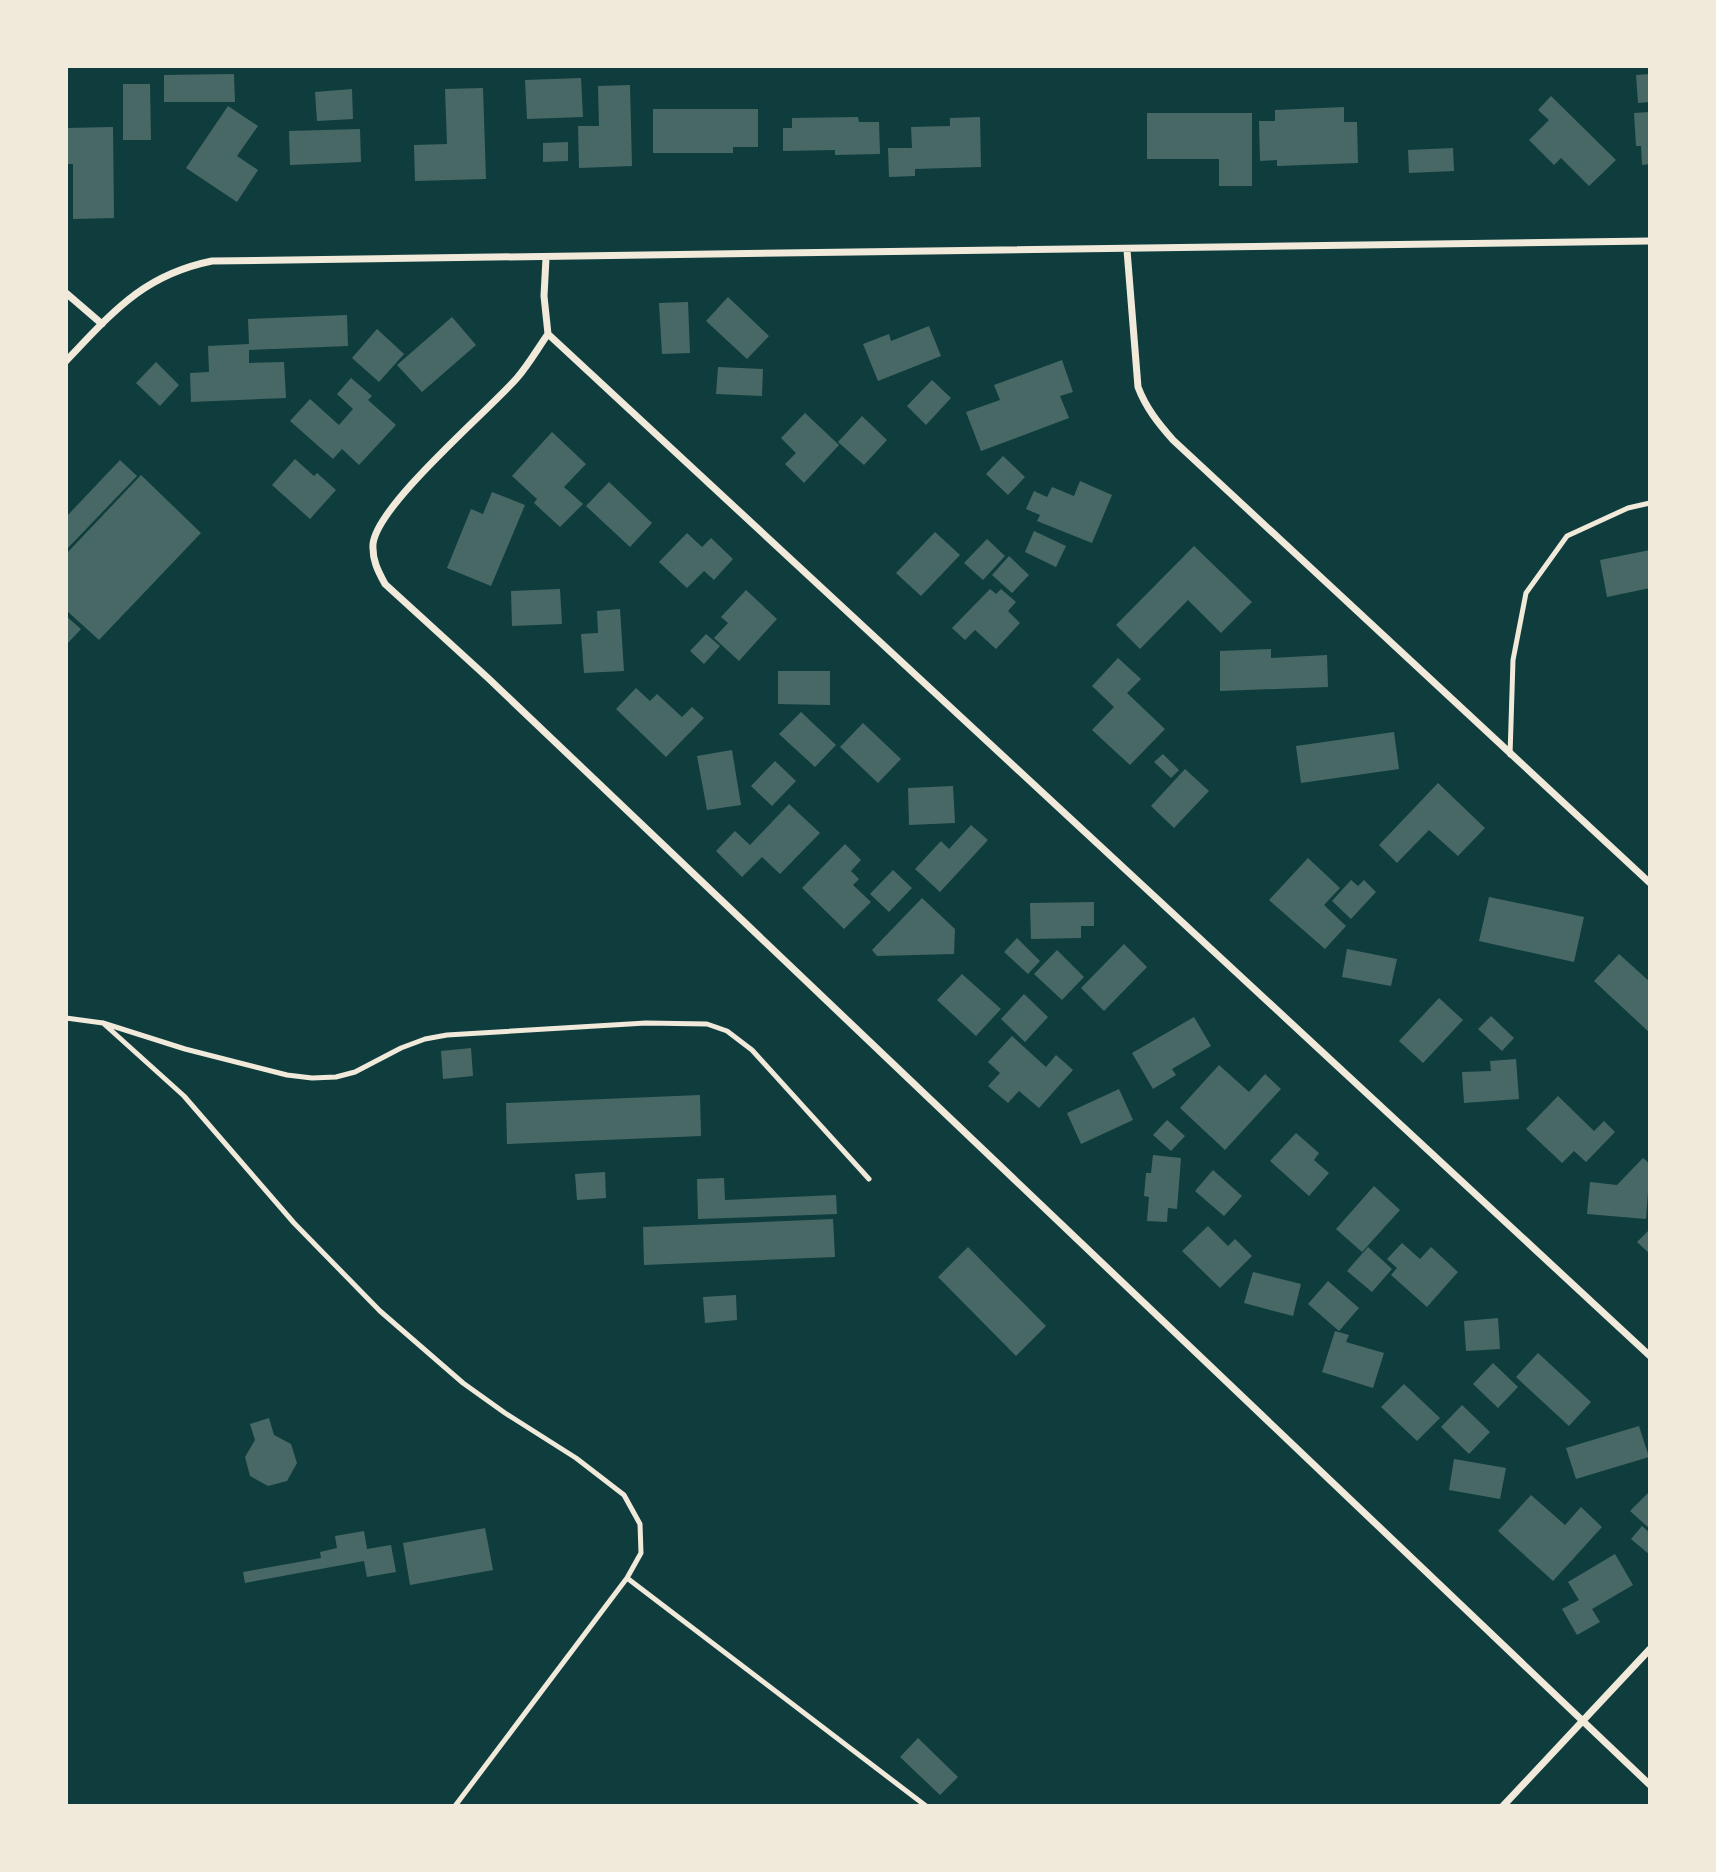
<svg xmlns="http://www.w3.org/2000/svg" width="1716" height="1872" viewBox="0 0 1716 1872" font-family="'Source Sans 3',sans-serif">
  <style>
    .building { fill: #486865 }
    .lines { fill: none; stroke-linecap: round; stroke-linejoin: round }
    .service { stroke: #f1e9da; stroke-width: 5 }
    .minor { stroke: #f1e9da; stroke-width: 7 }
  </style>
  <rect width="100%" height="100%" fill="#0f3d3e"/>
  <path class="building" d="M234,74L235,102H164V75Z
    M1650,74V102L1638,103L1636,75Z
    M581,78L583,117L527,119L525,80Z
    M123,84H150L151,140H123Z
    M630,85L632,166L579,168L578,126H599L598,86Z
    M483,88L486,179L415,181L414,145L447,144L445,89Z
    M352,89L353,119L317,121L315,92Z
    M1551,96L1616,160L1589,186L1561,158L1554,165L1529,140L1549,120L1538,110Z
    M228,106L258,126L237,156L258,170L237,202L186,168Z
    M1344,107V122H1357L1358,163L1277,166V160L1260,161L1259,121H1275V110Z
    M653,109H758V147H733V153H653Z
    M1650,112V164L1642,165L1641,146H1636L1634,113Z
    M1147,113H1252V186H1219V159H1147Z
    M858,117L859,122H879L880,154L835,155V150L783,151V128H792V118Z
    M980,117L981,167L915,169V176L889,177L888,148H912L911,127L950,126V118Z
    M113,127L114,218L73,219V164H66V128Z
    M360,129L361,162L290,165L289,131Z
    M568,142V161L543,162V143Z
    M1453,148L1454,171L1409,173L1408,150Z
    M728,297L769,336L747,359L706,321Z
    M688,302L690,353L662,354L659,303Z
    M347,315L348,346L249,350V363L284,362L286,398L191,402L190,373L209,372L208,346L249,344L248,319Z
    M452,317L476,345L422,392L397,365Z
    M929,326L941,356L878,381L863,344L889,334L891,341Z
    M377,329L404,354L379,382L352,358Z
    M1062,360L1073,392L1060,396L1069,418L981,451L966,412L1000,400L994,385Z
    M156,362L179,385L160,406L136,383Z
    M718,367L763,369L762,396L716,394Z
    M351,378L372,396L368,400L396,425L359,465L342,449L333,459L290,421L310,399L339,425L353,409L337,394Z
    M932,380L951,398L926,425L907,406Z
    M805,413L839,445L804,483L785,464L796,453L781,438Z
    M862,416L887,440L864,465L838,442Z
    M552,432L586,464L564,487L583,504L560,527L534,503L537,499L512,476Z
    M1003,456L1025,477L1008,495L986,474Z
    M295,459L314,476L317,473L336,490L310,519L272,485Z
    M120,460L137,476L66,550V517Z
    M141,475L201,533L99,640L66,610V554Z
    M1080,481L1112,495L1092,543L1037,521L1040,515L1026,509L1034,491L1047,497L1052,487L1074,496Z
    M609,482L652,523L630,547L586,506Z
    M492,492L525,505L491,586L447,568L471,509L483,514Z
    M1034,531L1066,546L1056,567L1025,552Z
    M935,532L960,555L921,596L896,573Z
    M687,533L702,547L711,538L733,559L714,580L704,571L687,588L659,562Z
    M987,539L1005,556L983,580L964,563Z
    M1194,546L1252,602L1221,633L1188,600L1140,649L1116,625Z
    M1650,550V588L1607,597L1600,560Z
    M1009,556L1029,575L1012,593L992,575Z
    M560,589L562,624L512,626L511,591Z
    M990,589L996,594L1001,589L1016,602L1008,611L1020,623L996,649L975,630L965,640L952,628Z
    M746,590L777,619L739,661L714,638L728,623L721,617Z
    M620,609L624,671L584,673L581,634L598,633L597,611Z
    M66,616L81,629L66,645Z
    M706,634L720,646L704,664L690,651Z
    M1271,649V658L1327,655L1328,687L1220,691V651Z
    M1118,658L1141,679L1127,693L1165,729L1130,765L1092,730L1114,707L1092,686Z
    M778,671H830V705L778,704Z
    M636,688L650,701L657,694L682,717L692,707L704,718L666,757L616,709Z
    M801,712L836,745L815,767L779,734Z
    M863,723L901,759L878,783L840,747Z
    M1394,732L1399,769L1301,783L1296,746Z
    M732,750L741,805L707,810L697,756Z
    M1163,754L1179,770L1171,778L1154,762Z
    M775,761L796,781L772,806L751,786Z
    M1185,769L1209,791L1174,828L1151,806Z
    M1438,783L1485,828L1458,856L1429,830L1397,863L1379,845Z
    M953,786L955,823L909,825L908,788Z
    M789,804L820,833L780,874L762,857L742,877L716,851L735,831L750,845Z
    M971,825L988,840L940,892L915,869L941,841L949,849Z
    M845,844L861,860L851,871L859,879L853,885L871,902L844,929L802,888Z
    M1308,858L1340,888L1324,905L1346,926L1325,949L1269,900Z
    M893,870L912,888L889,912L870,894Z
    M1351,880L1358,886L1364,880L1376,892L1351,919L1332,901Z
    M1489,897L1584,917L1574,962L1479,941Z
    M922,898L955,929L954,954L877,956L872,950Z
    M1094,902V926H1081V938L1031,939L1030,903Z
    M1017,938L1040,961L1028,974L1004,952Z
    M1124,944L1147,967L1104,1011L1081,988Z
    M1347,949L1397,959L1391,986L1342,977Z
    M1057,950L1084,977L1062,1000L1034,974Z
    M1619,954L1650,982V1033L1594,981Z
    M962,974L1001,1009L976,1036L937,1000Z
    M1024,994L1048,1017L1025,1042L1001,1019Z
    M1439,998L1463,1020L1423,1063L1399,1041Z
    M1491,1016L1514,1038L1502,1051L1478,1029Z
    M1194,1017L1211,1046L1172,1069L1176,1075L1153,1089L1132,1053Z
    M1012,1036L1046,1067L1056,1055L1073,1070L1039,1108L1019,1091L1008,1103L988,1086L1000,1073L988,1062Z
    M471,1048L473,1076L443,1079L441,1051Z
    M1516,1059L1519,1099L1464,1103L1462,1072L1491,1071L1490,1061Z
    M1219,1065L1249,1092L1265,1074L1281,1089L1225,1150L1180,1108Z
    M1119,1089L1133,1120L1081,1144L1067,1113Z
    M700,1095L701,1136L507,1144L506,1103Z
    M1558,1096L1594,1131L1604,1121L1615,1132L1586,1162L1574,1151L1562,1163L1526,1129Z
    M1167,1120L1185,1136L1171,1151L1153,1135Z
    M1296,1133L1319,1153L1314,1160L1329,1173L1309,1196L1270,1161Z
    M1153,1155L1181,1158L1177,1209L1168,1208L1167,1222L1147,1221L1149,1197L1144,1196L1146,1173H1151Z
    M1643,1158L1650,1164L1646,1219L1587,1214L1590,1182L1617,1185Z
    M1213,1170L1242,1196L1224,1216L1195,1191Z
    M605,1172L606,1198L577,1200L575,1174Z
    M724,1178L725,1200L836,1195L837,1214L698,1219L697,1179Z
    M1374,1186L1400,1210L1362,1252L1336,1229Z
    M833,1219L835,1257L644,1265L643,1227Z
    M1208,1226L1228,1246L1235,1239L1252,1256L1220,1288L1182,1251Z
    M1650,1229V1254L1637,1242Z
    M1402,1243L1420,1259L1431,1247L1458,1272L1427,1307L1391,1275L1397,1268L1387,1259Z
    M968,1247L1046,1326L1016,1356L938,1277Z
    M1368,1247L1392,1269L1372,1292L1347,1271Z
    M1253,1272L1301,1284L1293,1316L1244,1303Z
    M1328,1281L1359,1308L1339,1331L1308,1304Z
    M736,1295L737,1320L705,1323L703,1297Z
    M1498,1318L1500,1349L1466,1351L1464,1321Z
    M1335,1331L1349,1335L1346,1342L1384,1353L1373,1388L1322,1372Z
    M1538,1353L1591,1402L1569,1426L1516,1377Z
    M1493,1363L1518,1387L1498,1408L1473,1384Z
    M1404,1384L1440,1418L1417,1441L1381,1407Z
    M1462,1405L1490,1432L1469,1454L1441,1427Z
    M269,1418L274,1435L291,1444L297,1463L287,1481L268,1486L250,1476L245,1457L255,1440L250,1424Z
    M1639,1426L1649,1457L1576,1479L1566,1448Z
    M1454,1459L1506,1468L1500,1499L1449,1490Z
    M1650,1491V1529L1630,1511Z
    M1531,1495L1565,1525L1581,1507L1602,1527L1553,1581L1498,1531Z
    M1642,1526L1650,1533V1555L1631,1539Z
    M485,1528L493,1570L410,1585L403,1543Z
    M364,1531L367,1549L391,1545L396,1572L367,1577L364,1561L245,1583L243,1572L321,1558L320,1552L337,1548L335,1536Z
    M1615,1554L1633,1585L1592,1609L1600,1622L1577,1635L1562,1609L1579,1600L1568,1582Z
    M918,1738L958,1777L940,1795L900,1757Z"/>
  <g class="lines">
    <path class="service" d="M1510,755L1513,660L1526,593L1567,536L1628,508L1650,503
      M66,1018L103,1023L185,1049L287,1075L312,1078L336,1077L355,1072L401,1048L425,1039L447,1035L646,1023L707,1024L727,1031L752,1050L869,1179
      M103,1023L184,1096L294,1223L380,1311L463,1383L505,1413L576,1458L624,1495L640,1524L641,1553L627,1578L455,1806
      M627,1578L926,1806"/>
    <path class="minor" d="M1127,250L1138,387C1146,408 1158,423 1173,440L1650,883
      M546,258L544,296L548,334C538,348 529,364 517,378C487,412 377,505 373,544C372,560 378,571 385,584L488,678L1650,1785
      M66,293L102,324
      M548,334L1650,1356
      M66,361C113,312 143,275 212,261L1650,241
      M1503,1806L1650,1649"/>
  </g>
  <rect width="1716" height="1872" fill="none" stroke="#f1e9da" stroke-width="136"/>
</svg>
